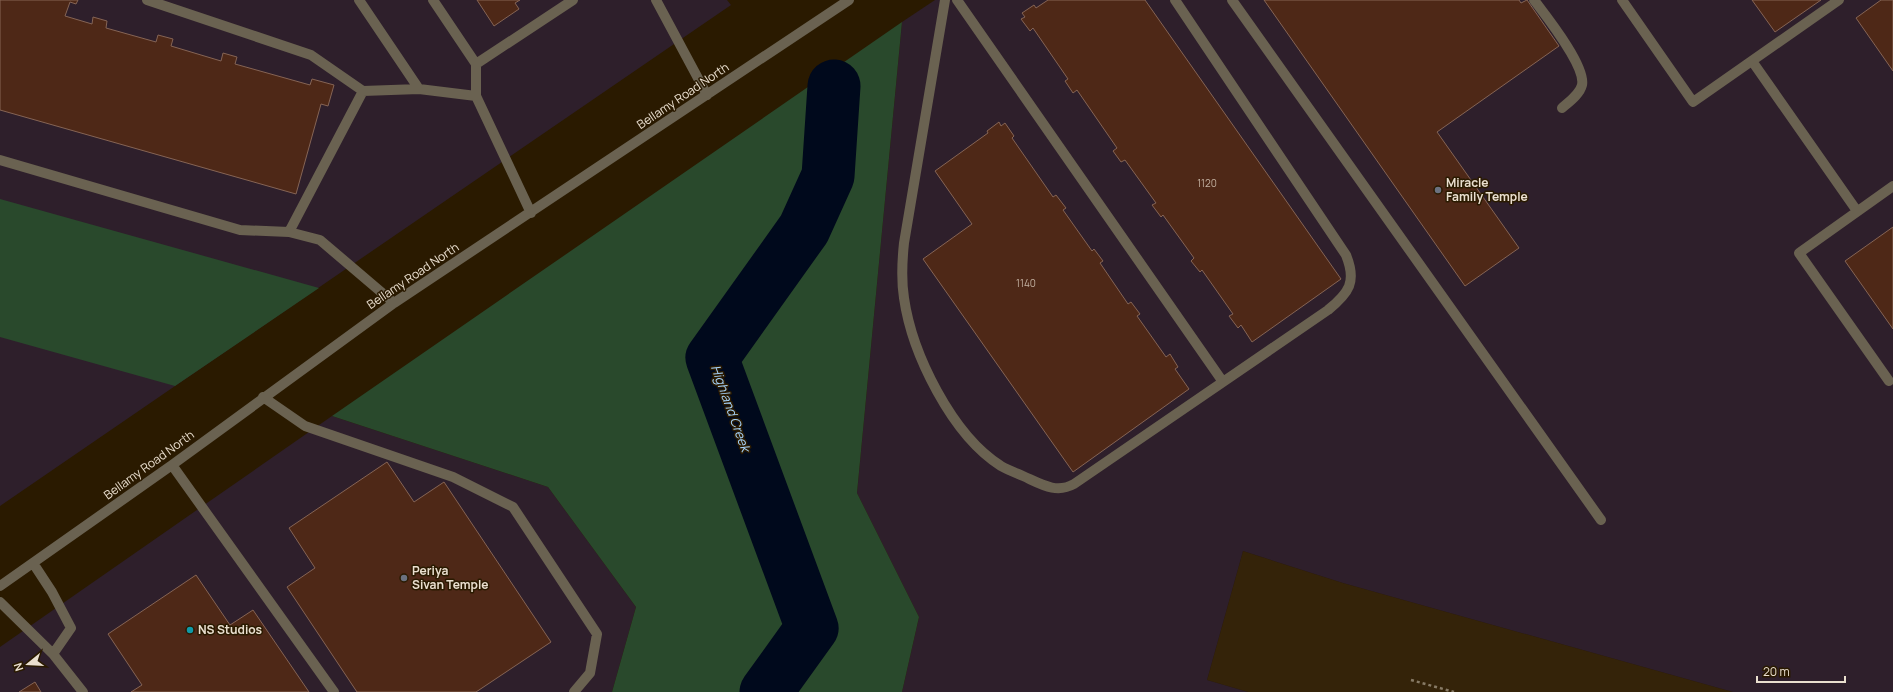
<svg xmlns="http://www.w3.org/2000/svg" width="1893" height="692" viewBox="0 0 1893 692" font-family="Manrope,sans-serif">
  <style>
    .built { fill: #342309 }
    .industrial { fill: #2e1f2b }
    .green { fill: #29492c }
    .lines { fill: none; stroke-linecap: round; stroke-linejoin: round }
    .river { stroke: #00091c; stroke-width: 53 }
    .building { fill: #4e2817; stroke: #856455 }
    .path { stroke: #877a65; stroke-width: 2.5; stroke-dasharray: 3 3; stroke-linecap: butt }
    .minor { stroke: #6a6251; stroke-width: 10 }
    .worship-dot { fill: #6b7280; stroke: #2a1a00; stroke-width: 1.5 }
    .culture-dot { fill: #0f9aa8; stroke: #2a1a00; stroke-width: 1.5 }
    .labels { text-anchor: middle; stroke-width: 3; stroke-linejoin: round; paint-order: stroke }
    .number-label { font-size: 10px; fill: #c3b1a1 }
    .street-label { font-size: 12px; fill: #eadfcf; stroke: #2a1a00 }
    .poi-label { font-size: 12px; font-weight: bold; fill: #eadfcf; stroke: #2a1a00; text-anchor: start }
    .water-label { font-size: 13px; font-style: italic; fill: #a6d3fb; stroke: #2a1a00 }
  </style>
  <rect width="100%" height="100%" fill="#2a1a00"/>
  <path class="built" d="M1243,551L1343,583L1733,692H1248L1207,680Z"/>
  <path class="industrial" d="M0,0H727L731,5L0,506Z
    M935,0H1893V692H1733L1343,583L1243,551L1207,680L1248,692H902L919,617L857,493L902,22Z
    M332,416L548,487L636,607L612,692H0V647Z"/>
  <path class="green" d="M902,22L857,493L919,617L902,692H612L636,607L548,487L332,416Z
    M0,199L319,288L175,386L0,337Z"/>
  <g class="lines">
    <path class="river" d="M766,692L812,628L712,358L804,229L828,176L834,86"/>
  </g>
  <path class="building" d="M0,0H78L76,4L70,2L65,16L92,24L93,17L107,21L106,28L156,42L158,35L173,39L171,46L221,61L223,53L237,57L235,64L310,85L312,79L334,85L328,106L321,104L296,194L0,110Z
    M477,0H520L515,3L519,9L494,26Z
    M1048,0H1145L1341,279L1252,342L1241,325L1238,328L1229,316L1233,314L1202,270L1200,272L1191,261L1194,258L1163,215L1161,217L1152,205L1156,203L1125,160L1121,162L1113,151L1117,148L1077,90L1073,93L1065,81L1068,79L1033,28L1030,31L1021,19L1025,17L1022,13L1034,5L1036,8Z
    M1264,0H1519L1521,3L1527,0L1559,46L1437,132L1519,248L1465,286Z
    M1752,0H1821L1775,32Z
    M1881,0H1893V71L1856,18Z
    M999,122L1001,126L1005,123L1014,136L1012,138L1053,197L1056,195L1066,208L1063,210L1092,251L1094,249L1103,261L1100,263L1128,304L1131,302L1140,314L1137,316L1166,357L1170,354L1178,367L1175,369L1189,389L1073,472L923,259L972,224L935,171L988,133L987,131Z
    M1893,227V329L1845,261Z
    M387,462L414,502L444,482L551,642L476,692H357L287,587L315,568L289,528Z
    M196,575L230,625L253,610L309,692H131L142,685L108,634Z
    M35,682L41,692H19Z"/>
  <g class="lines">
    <path class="path" d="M1411,680L1454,692"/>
    <path class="minor" d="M147,0L311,55L363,91L419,89L476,96
      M359,0L419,89
      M433,0L476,64
      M656,0L707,95
      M945,0L904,243C902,262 901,279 904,298C912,354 952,435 1001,466C1008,470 1016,473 1023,476C1041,484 1056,494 1074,484L1328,310C1349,293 1357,282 1346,255L1175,0
      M957,0L1223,382
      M1232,0L1601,520
      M1534,0C1546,16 1586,66 1582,85C1580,94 1569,102 1562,108
      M1622,0L1693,102L1839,0
      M1752,61L1857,211
      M0,160L240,230L289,232L320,240L394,303
      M531,213L476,96V64L573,0
      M289,232L363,91
      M1889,381L1799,253L1893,186
      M263,397L305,426L453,477L513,507L597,634L590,673L574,692
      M172,465L334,692
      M33,563L52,592L71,628L53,654
      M0,586L172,465L394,303L849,0
      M0,602L53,654L83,692"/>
  </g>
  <g class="worship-dot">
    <circle cx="1438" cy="190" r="4"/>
    <circle cx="404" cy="578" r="4"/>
  </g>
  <circle class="culture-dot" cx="190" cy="630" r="4"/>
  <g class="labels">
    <g class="number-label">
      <text x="1207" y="187">1120</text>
      <text x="1026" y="287">1140</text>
    </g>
    <g class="street-label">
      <text transform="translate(683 96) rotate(-34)" y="4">Bellamy Road North</text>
      <text transform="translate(413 276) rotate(-34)" y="4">Bellamy Road North</text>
      <text transform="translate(149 465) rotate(-36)" y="4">Bellamy Road North</text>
    </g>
    <g class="poi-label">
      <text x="1446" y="187">Miracle<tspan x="1446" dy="14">Family Temple</tspan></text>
      <text x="412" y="575">Periya<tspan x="412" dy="14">Sivan Temple</tspan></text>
      <text x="198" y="634">NS Studios</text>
    </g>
    <g class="water-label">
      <text transform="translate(731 408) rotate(70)" y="5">Highland Creek</text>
    </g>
  </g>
  <g transform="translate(28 664) rotate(252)" stroke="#2a1a00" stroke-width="3" paint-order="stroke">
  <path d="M0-3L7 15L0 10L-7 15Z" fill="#eadfcf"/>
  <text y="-6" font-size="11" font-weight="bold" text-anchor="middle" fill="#eadfcf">N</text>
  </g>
  <path d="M1757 676v6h88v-6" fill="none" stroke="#eadfcf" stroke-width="2"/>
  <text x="1763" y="676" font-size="12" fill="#eadfcf" stroke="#2a1a00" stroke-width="3" paint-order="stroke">20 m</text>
</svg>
